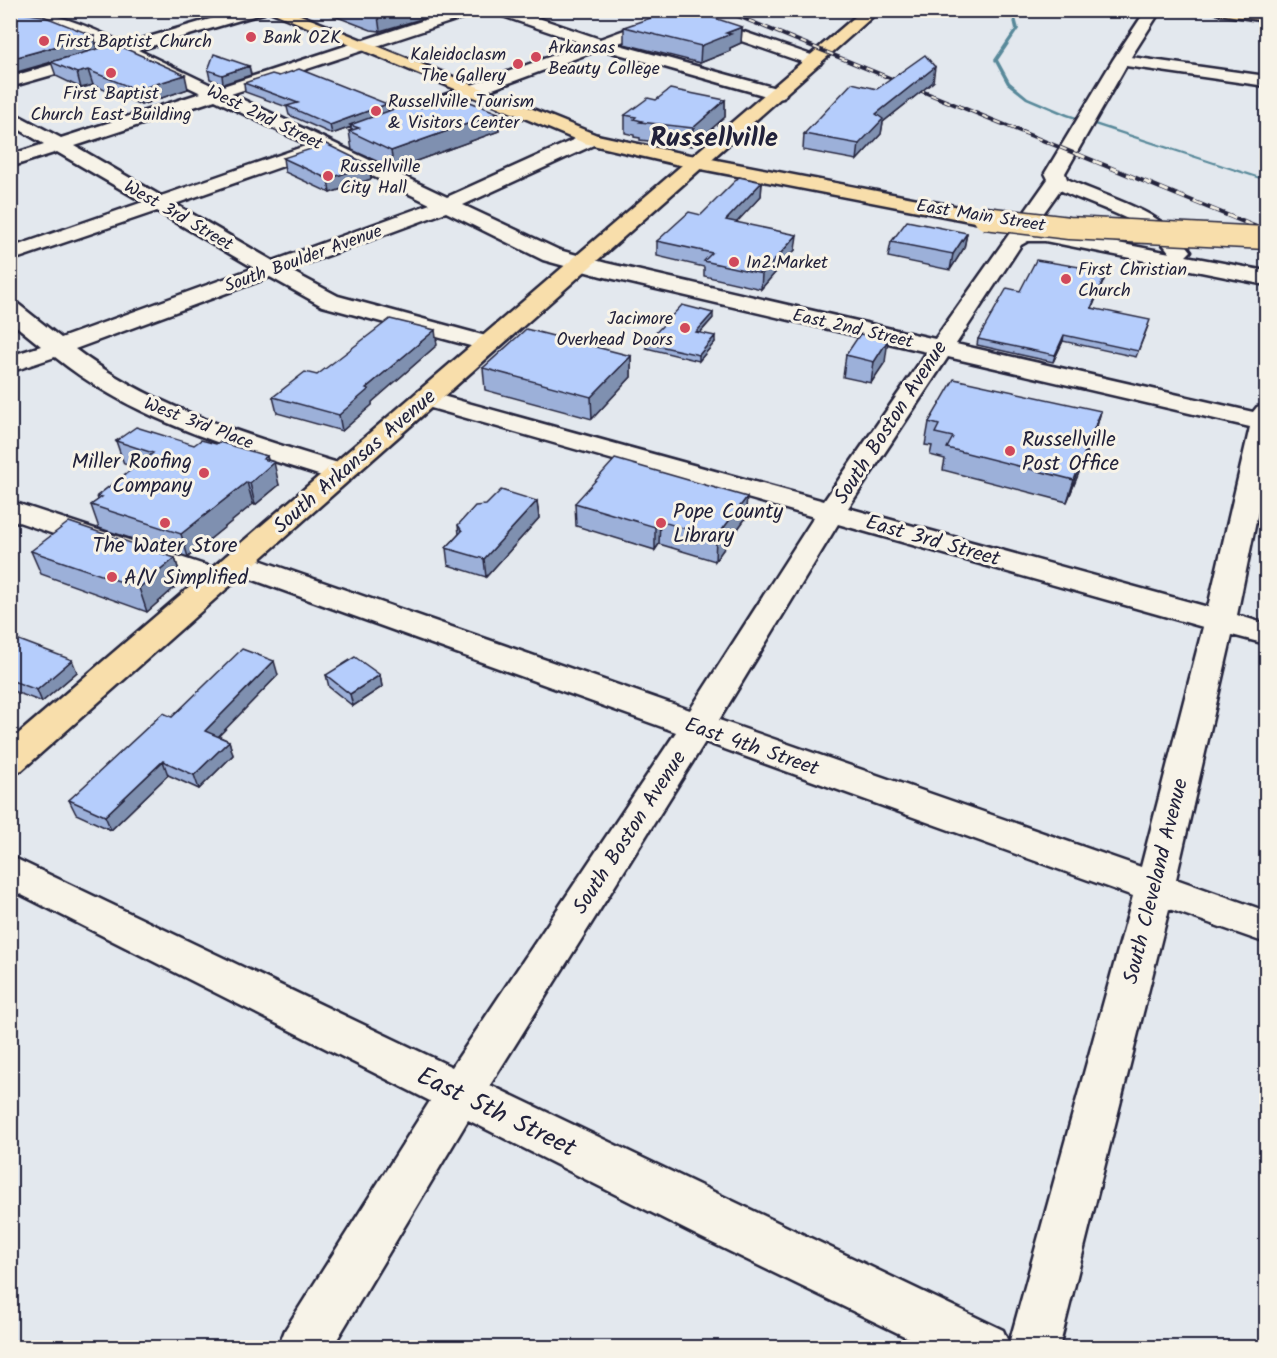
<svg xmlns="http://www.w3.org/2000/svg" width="1277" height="1358" viewBox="0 0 1277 1358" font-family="Kalam,sans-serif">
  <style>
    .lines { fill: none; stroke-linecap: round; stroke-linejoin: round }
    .stream { fill: #59899a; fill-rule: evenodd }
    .minor-casing { stroke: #22223b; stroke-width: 5 }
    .major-casing { stroke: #22223b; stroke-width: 5 }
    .highway-casing { stroke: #22223b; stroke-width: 5 }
    .minor { fill: #f7f3e8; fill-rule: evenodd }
    .major { fill: #f8deab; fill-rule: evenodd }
    .highway { fill: #f8deab; fill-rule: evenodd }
    .rail-far1-casing { stroke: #22223b; stroke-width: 4 }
    .rail-casing { stroke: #22223b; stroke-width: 4.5 }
    .rail-far1 { stroke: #f7f3e8; stroke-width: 2; stroke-dasharray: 7; stroke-linecap: butt }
    .rail { stroke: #f7f3e8; stroke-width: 3; stroke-dasharray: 9; stroke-linecap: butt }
    .major-bridge-casing { stroke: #22223b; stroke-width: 25; stroke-linecap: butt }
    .major-bridge { stroke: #f8deab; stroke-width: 22 }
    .wall { fill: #9cb0d9; stroke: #22223b; stroke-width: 1.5 }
    .shaded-wall { fill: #7f90b0; stroke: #22223b; stroke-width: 1.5 }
    .building { fill: #b5cdfc; stroke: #22223b; stroke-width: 1.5 }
    .poi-dot { fill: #d1495b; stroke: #f7f3e8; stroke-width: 2 }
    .labels { text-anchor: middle; stroke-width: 6; stroke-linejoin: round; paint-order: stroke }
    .far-poi-label { font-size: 18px; fill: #22223b; stroke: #f7f3e8; text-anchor: start }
    .far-street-label { font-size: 18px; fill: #22223b; stroke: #f7f3e8 }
    .street-label { font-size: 21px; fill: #22223b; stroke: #f7f3e8 }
    .poi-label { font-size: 21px; fill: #22223b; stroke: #f7f3e8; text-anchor: start }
    .near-street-label { font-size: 26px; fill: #22223b; stroke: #f7f3e8 }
    .far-town-label { font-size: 27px; font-weight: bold; fill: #22223b; stroke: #f7f3e8 }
  </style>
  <rect width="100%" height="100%" fill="#e3e8ee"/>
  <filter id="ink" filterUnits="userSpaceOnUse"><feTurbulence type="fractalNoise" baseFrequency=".0167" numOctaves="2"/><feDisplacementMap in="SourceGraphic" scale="12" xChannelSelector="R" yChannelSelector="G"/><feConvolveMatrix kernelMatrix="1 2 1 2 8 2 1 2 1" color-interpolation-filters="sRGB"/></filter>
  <g filter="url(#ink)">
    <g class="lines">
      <path class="stream" d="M983,10L1002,12L1019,10L1006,13L1016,18L1019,29L998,60L1010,82L1028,97L1068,114L1266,179V181L1066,116L1026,99L1007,84L994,60L1015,29L1013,20L1001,14Z"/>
      <defs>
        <path id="minor" d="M10,10C52,10 88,26 125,44L241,10H266L264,13L138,50L217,88L455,10H479L477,13L231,94L447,197L584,135H598L600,139L598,143L463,205L559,250L606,263L935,339L1048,179L1045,173L1113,60L1146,10H1161L1131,57L1266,76V86L1126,66L1065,173L1067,179C1111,200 1162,209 1191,251L1186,256L1266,271V285L1045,241H1028L1021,245L956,344L1253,412L1257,407L1266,404V472L1237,615L1266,624V644L1232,635L1176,879L1266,911V943L1169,909L1059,1348H929L702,1238L468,1120L332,1348H278L285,1330L430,1101L10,889V856L452,1067L676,732L226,570L222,563L226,556L237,554L248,556L690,710L814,517L417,404L413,399L417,394L426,391L435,394L824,501L927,352L601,276L543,260L446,212L289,270L338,296L497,339L501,344L497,349L489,351L322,306L270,277L75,349C157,411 254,437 351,467L355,473L351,479L341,481L331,479C234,448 136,422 55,357L10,372V356L41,346L10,321V302L18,304L61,338L254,268L157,211L10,261V248L143,202L57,152L10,167V155L44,144L10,124V111L61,138L201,93L122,55L10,87V77L109,48L74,31L52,24L10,18ZM215,100L308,145L161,196L75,146ZM323,152L430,204L273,261L175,204ZM1060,190C1098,209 1144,217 1170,253L1045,229H1032ZM948,357L1250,427L1208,607L848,508ZM838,524L1203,627L1141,867L719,720ZM705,742L1133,896L1009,1344L1003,1330L490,1085Z
          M492,10H515L600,39L679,10H701L699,13L616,44L783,90L786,94L783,98L777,99L601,49L420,116H408L405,112L408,108L585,44L494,13Z
          M700,17L820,58L822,61L820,64H808L695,25L692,22L695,19Z
          M10,501L229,573L233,580L229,587L218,590L207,587L10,519Z"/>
        <path id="major" d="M267,10H288L597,135L675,152L985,212L992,214L995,218L992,222L985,224L675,164L584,143Z
          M1212,10L1266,12V21L1219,14Z"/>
        <path id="highway" d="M863,10H880L22,770L10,774V741Z"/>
      </defs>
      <use href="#minor" class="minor-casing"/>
      <use href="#major" class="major-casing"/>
      <use href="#highway" class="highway-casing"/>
      <use href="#minor" class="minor"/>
      <use href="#major" class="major"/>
      <use href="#highway" class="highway"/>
      <defs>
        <path id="rail-far1" d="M723,10L1081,156"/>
        <path id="rail" d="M1077,154L1266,231"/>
      </defs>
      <use href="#rail-far1" class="rail-far1-casing"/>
      <use href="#rail" class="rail-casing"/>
      <use href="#rail-far1" class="rail-far1"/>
      <use href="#rail" class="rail"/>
      <defs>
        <path id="major-bridge" d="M985,218L1069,228L1266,238"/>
      </defs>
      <use href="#major-bridge" class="major-bridge-casing"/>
      <use href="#major-bridge" class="major-bridge"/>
    </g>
    <path class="wall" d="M10,10L24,11L25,13L94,36L97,49L188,89L141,105L93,85L81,88L56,76L51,62L10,74Z
      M319,10H436L420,16L421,19L380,31L371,30Z
      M624,27H742L741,43L730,48V51L700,63L624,44Z
      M249,66L251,75L223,84L210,79L208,70Z
      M933,82L883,122L881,134L857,160L803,150L804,134L877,89Z
      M244,83L388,111L419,108L498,113L499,131L394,169L352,150L349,131H351V127L332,134L289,115L287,107L245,92Z
      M656,100H725V117L692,146L640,140V138L634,137V135L625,133V115Z
      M283,158L371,179L330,193L285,172Z
      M762,182L761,196L736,222L795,250L761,289L704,276V267L657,256V241L701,215Z
      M967,233L964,248L950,270L888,257L891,242Z
      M1079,269L1106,274L1092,308L1148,326L1136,357L1063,341L1053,362L977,345L978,339Z
      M713,318L700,333L715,342L699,361L646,348V343Z
      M437,345L372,402V405L342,431L277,413L273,397L317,375Z
      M846,355L885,362L871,383L843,377Z
      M631,356V377L592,419L485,390L483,368Z
      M1101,411L1095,433L1067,502L943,470L945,459L930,455L932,446L925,445L929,422Z
      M116,441L194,445L216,444L267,456L268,460L279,485L255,505L253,504L188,557L99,528L91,505L98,500L97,496L134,467L124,464Z
      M537,501L539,518L486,577L448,565L446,548L459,534L458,525Z
      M575,503L745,519L715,561L659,544L655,550L576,526Z
      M31,551L175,558L182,581L147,612L41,574Z
      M10,647L77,672L42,702L10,690Z
      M278,675L218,736L229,741L233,755L199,789L168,775L111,830L76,814L69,800L172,717Z
      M326,675H380L382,687L353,706L329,687Z"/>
    <path class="shaded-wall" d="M398,10H436L420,16L421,19L380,31L378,16Z
      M742,27L741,43L730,48V51L700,63L701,46L726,33Z
      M94,36L97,49L10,74V59Z
      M249,66L251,75L223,84L222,75Z
      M935,67L933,82L883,122L881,134L857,160L859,144L876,114Z
      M88,70L93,85L81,88L77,73Z
      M185,75L188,89L141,105L137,90Z
      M725,100V117L692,146L693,128Z
      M387,104L389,113L350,125L351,127L332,134L330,125Z
      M498,113L499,131L394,169L391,151Z
      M369,165L371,179L330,193L328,179Z
      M762,182L761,196L725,235L726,220Z
      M967,233L964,248L950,270L953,254Z
      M797,235L795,250L761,289L762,274Z
      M1106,274L1104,280L1089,314L1091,308Z
      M713,313V318L696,337V332Z
      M435,330L437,345L372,402V405L342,431L339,415L366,388Z
      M1064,335L1063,341L1053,362L1055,355Z
      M715,336V342L699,361V355Z
      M888,340L885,362L871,383L874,362Z
      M631,356V377L592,419L591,397Z
      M1101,411L1095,433L1067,502L1074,480Z
      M267,456L269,466L274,462L279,485L255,505L250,483L263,459Z
      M247,482L253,504L188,557L181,534Z
      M747,497L745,519L715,561L716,538Z
      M537,501L539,518L486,577L484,559Z
      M660,521L659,544L655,550V527Z
      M175,558L182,581L147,612L139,588Z
      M72,660L77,672L42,702L37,690Z
      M274,661L278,675L210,745L205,731Z
      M380,675L382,687L353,706L350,694Z
      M229,741L233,755L199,789L194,775Z
      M163,761L168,775L111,830L105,816Z"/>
    <path class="building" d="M10,10L24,11L22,13L43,16L94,36L10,59Z
      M356,10H398L378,16L369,15Z
      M674,10H690L742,27L726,33L731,34L701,46L624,27Z
      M115,44L185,75L137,90L88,70L77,73L51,62Z
      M214,54L249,66L222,75L208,70Z
      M925,55L935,67L876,114L883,119L859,144L804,134L852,83L877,89Z
      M299,69L387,104L330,125L287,106L298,103L244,83L272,74L279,76Z
      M670,89L725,100L693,128L640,122L642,121L634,119L636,117L625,115L648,98L656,100Z
      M455,96L498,113L391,151L349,131L359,128L350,125L408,104L419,108Z
      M326,144L369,165L328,179L283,158Z
      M739,177L762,182L726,220L797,235L762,274L704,261L712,253L657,241L689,212L701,215Z
      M907,221L967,233L953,254L891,242Z
      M1036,260L1080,267L1079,269L1106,274L1091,308L1150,320L1138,351L1064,335L1055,355L978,339L1007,288L1020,291Z
      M682,305L713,313L696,332L715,336L699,355L646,343Z
      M390,319L435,330L366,388L369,389L339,415L273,397L305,372L317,375Z
      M526,329L631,356L591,397L483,368Z
      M860,334L888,340L874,362L846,355Z
      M954,379L1101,411L1074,480L947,448L953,437L935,433L939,425L929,422Z
      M136,427L194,445L201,440L216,444L219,442L267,456L263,459L274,462L250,483L247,482L181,534L91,505L102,497L97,496L153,453L116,441Z
      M615,459L747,497L716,538L660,521L655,527L575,503Z
      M501,490L537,501L484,559L446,548L462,531L458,525L475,506L486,505Z
      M69,522L175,558L139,588L31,551Z
      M19,640L72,660L37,690L10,680V647Z
      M242,649L274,661L205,731L229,741L194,775L163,761L105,816L69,800L163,713L172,717Z
      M355,657L380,675L350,694L326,675Z"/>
  </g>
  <g class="poi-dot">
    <circle cx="251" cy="37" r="6"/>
    <circle cx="44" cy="41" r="6"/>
    <circle cx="536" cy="57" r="6"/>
    <circle cx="518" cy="64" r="6"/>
    <circle cx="111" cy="73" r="6"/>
    <circle cx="376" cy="111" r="6"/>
    <circle cx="328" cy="176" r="6"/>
    <circle cx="734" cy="262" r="6"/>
    <circle cx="1066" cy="279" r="6"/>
    <circle cx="685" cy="328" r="6"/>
    <circle cx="1010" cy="451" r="6"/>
    <circle cx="204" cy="473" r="6"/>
    <circle cx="165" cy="523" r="6"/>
    <circle cx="661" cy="523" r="6"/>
    <circle cx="112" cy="577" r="6"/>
  </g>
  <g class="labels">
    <g class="far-poi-label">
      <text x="263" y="43">Bank OZK</text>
      <text x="56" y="47">First Baptist Church</text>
      <text x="548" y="53">Arkansas<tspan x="548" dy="21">Beauty College</tspan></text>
      <text x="506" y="60" text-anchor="end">Kaleidoclasm<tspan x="506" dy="21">The Gallery</tspan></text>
      <text x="111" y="99" text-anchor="middle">First Baptist<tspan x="111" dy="21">Church East Building</tspan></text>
      <text x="388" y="107">Russellville Tourism<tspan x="388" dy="21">&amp; Visitors Center</tspan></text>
      <text x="340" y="172">Russellville<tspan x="340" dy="21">City Hall</tspan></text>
      <text x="746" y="268">In2.Market</text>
      <text x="1078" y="275">First Christian<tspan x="1078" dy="21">Church</tspan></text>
      <text x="673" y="324" text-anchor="end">Jacimore<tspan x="673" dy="21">Overhead Doors</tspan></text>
    </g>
    <g class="far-street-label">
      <text transform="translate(265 117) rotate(26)" y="6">West 2nd Street</text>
      <text transform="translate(179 215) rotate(30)" y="6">West 3rd Street</text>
      <text transform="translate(981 215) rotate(9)" y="6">East Main Street</text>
      <text transform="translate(303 258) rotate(-20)" y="6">South Boulder Avenue</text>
      <text transform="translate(853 328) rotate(13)" y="6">East 2nd Street</text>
      <text transform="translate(199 423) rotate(21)" y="6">West 3rd Place</text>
    </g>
    <g class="street-label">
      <text transform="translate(890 422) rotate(-57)" y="7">South Boston Avenue</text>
      <text transform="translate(354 461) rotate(-41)" y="7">South Arkansas Avenue</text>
      <text transform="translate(933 540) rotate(16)" y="7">East 3rd Street</text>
      <text transform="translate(752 746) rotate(19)" y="7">East 4th Street</text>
      <text transform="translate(629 832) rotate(-57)" y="7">South Boston Avenue</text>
      <text transform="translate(1155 881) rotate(-76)" y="7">South Cleveland Avenue</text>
    </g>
    <g class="poi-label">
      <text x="1022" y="446">Russellville<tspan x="1022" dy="24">Post Office</tspan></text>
      <text x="192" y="468" text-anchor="end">Miller Roofing<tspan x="192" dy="24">Company</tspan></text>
      <text x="673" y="518">Pope County<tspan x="673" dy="24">Library</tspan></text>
      <text x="165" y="552" text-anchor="middle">The Water Store</text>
      <text x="124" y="584">A/V Simplified</text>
    </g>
    <g class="near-street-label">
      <text transform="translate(497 1111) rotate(26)" y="9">East 5th Street</text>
    </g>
    <g class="far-town-label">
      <text x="714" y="146">Russellville</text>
    </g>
  </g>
  <rect width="1277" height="1358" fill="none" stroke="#f7f3e8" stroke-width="36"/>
  <rect x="18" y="18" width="1241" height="1322" fill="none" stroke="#22223b" stroke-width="2" filter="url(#ink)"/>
</svg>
